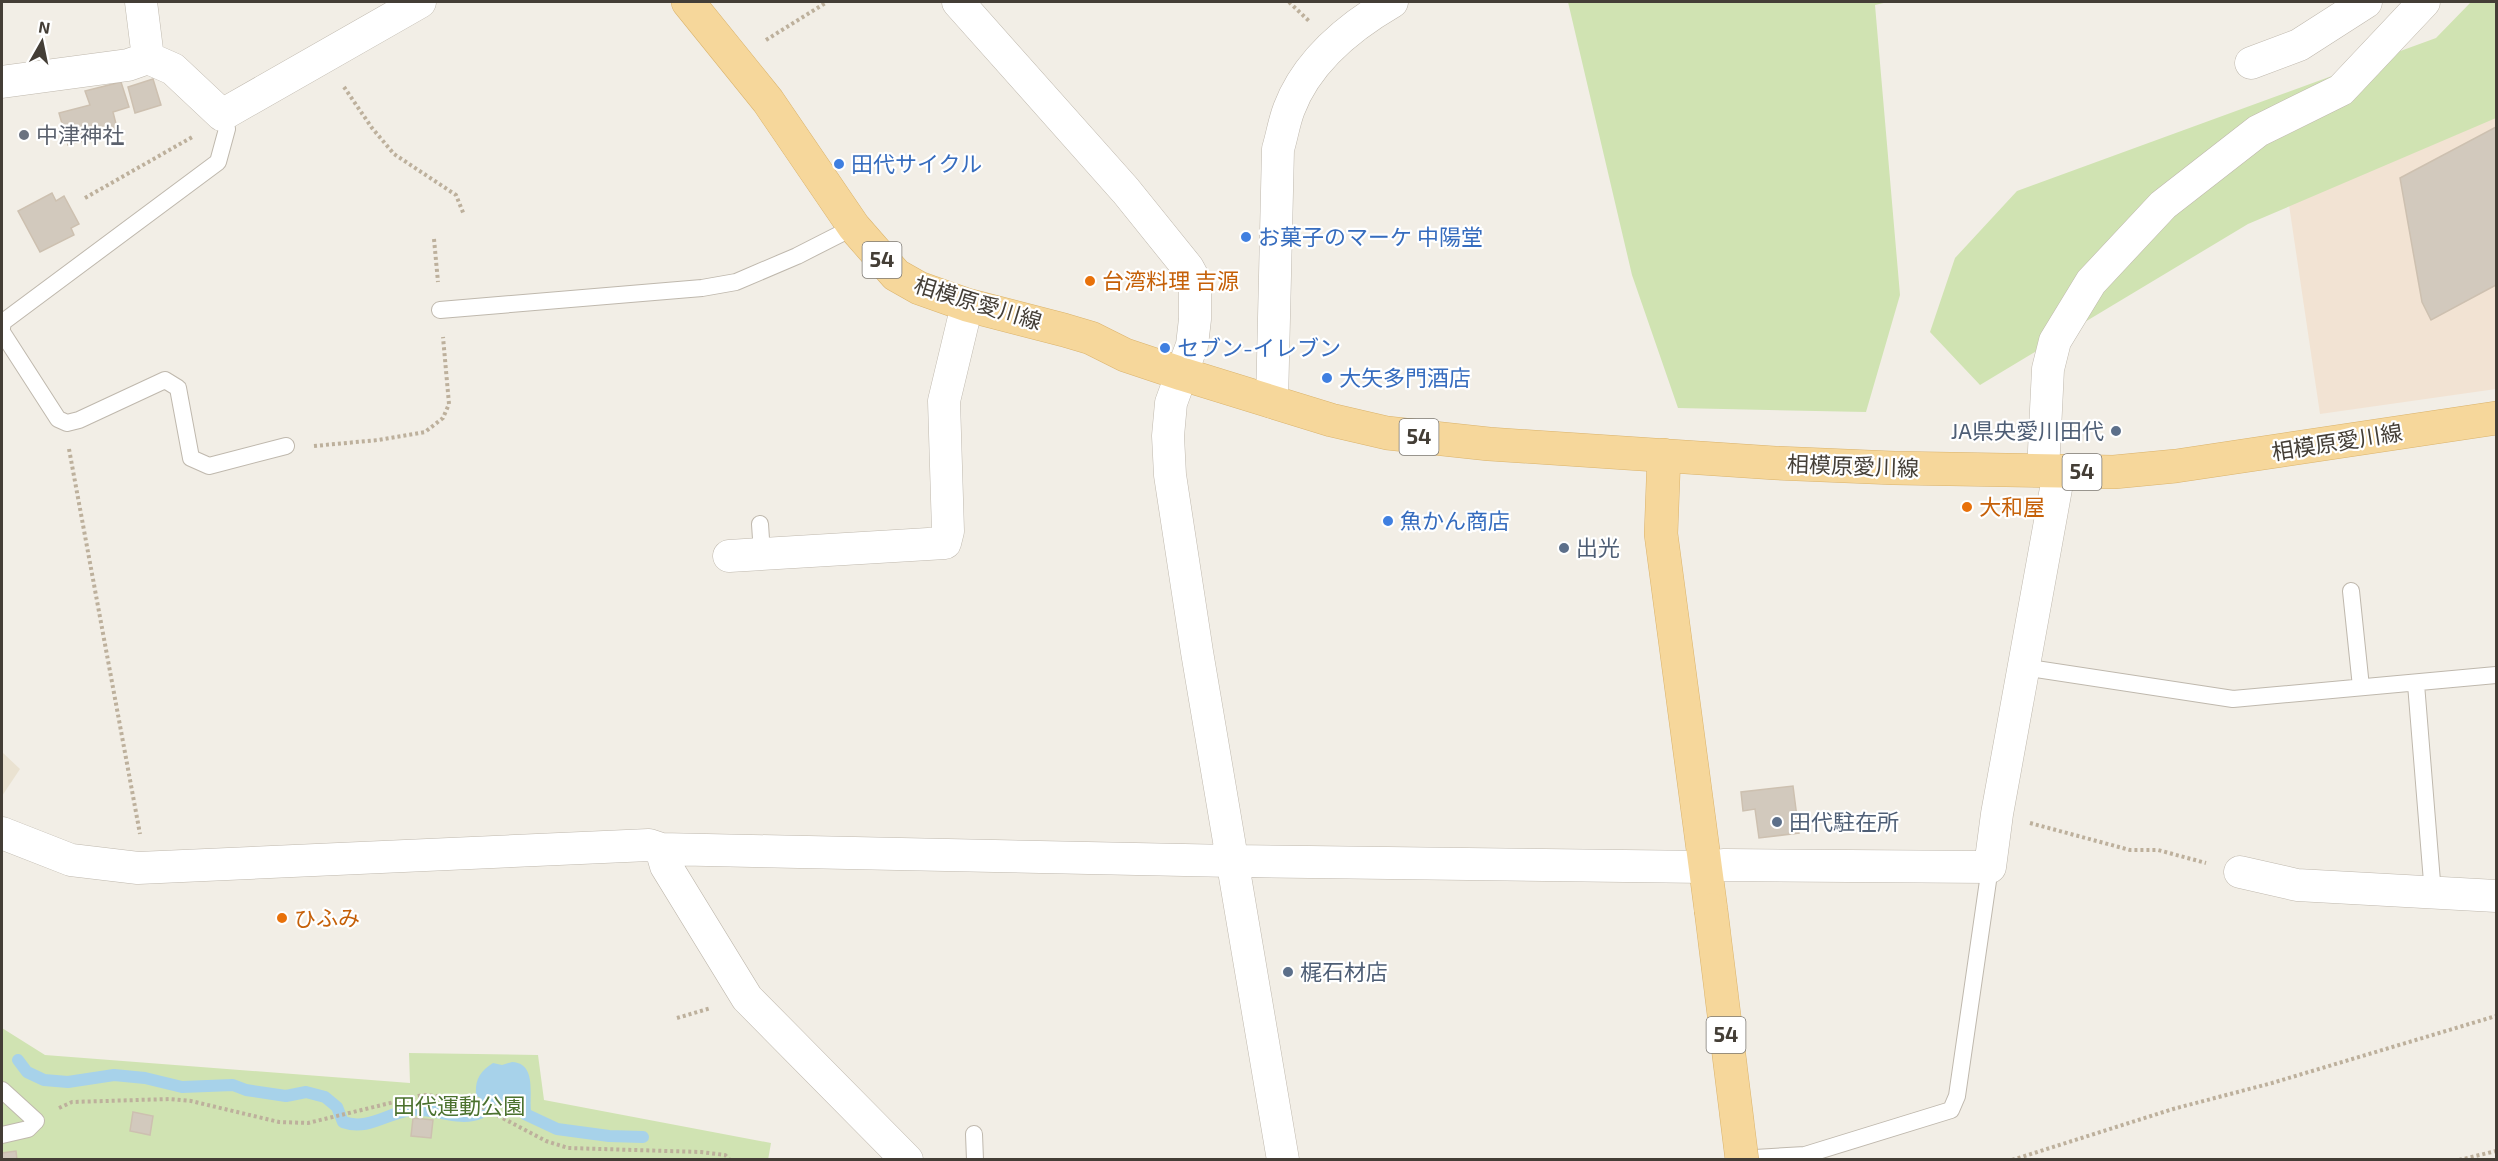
<svg xmlns="http://www.w3.org/2000/svg" width="2498" height="1161" viewBox="0 0 2498 1161" font-family="'Exo 2','Noto Sans JP',sans-serif">
  <style>
    .commercial { fill: #f2e3d3 }
    .education { fill: #eae2d1 }
    .green { fill: #d0e3b2 }
    .water { fill: #a7d2ea }
    .lines { fill: none; stroke-linecap: round; stroke-linejoin: round }
    .stream { stroke: #a7d2ea; stroke-width: 12 }
    .building { fill: #d2c9bd; stroke: #cdc0b0; stroke-width: 1.5 }
    .service-casing { stroke: #bfb8ad; stroke-width: 18 }
    .minor-casing { stroke: #bfb8ad; stroke-width: 33 }
    .primary-casing { stroke: #dab36c; stroke-width: 34 }
    .path { stroke: #bdb09c; stroke-width: 4; stroke-dasharray: 3 3; stroke-linecap: butt }
    .service { stroke: #fff; stroke-width: 16 }
    .minor { stroke: #fff; stroke-width: 32 }
    .primary { stroke: #f6d79b; stroke-width: 33 }
    .primary-bridge-casing { stroke: #dab36c; stroke-width: 34; stroke-linecap: butt }
    .primary-bridge { stroke: #f6d79b; stroke-width: 33 }
    .worship-dot { fill: #6b7280; stroke: #fff; stroke-width: 2 }
    .shop-dot { fill: #3f7fe0; stroke: #fff; stroke-width: 2 }
    .food-dot { fill: #e8710a; stroke: #fff; stroke-width: 2 }
    .service-dot { fill: #5c6f8a; stroke: #fff; stroke-width: 2 }
    .labels { text-anchor: middle; stroke-width: 4.5; stroke-linejoin: round; paint-order: stroke }
    .shield { fill: #fff; stroke: #7c7872; stroke-width: 1.5 }
    .shield-label { font-size: 21px; font-weight: bold; fill: #443e36 }
    .worship-label { font-size: 22px; fill: #5b616d; stroke: #fff; text-anchor: start }
    .shop-label { font-size: 22px; fill: #366cbe; stroke: #fff; text-anchor: start }
    .food-label { font-size: 22px; fill: #c56008; stroke: #fff; text-anchor: start }
    .street-label { font-size: 22px; fill: #443e36; stroke: #fff }
    .service-label { font-size: 22px; fill: #4e5e75; stroke: #fff; text-anchor: start }
    .park-label { font-size: 22px; fill: #4b712e; stroke: #fff }
  </style>
  <rect width="100%" height="100%" fill="#f2eee6"/>
  <path class="commercial" d="M2496,50V389L2320,414L2284,171Z"/>
  <path class="education" d="M2,752L20,769L2,796Z"/>
  <path class="green" d="M1568,2H1888L1875,5L1900,295L1866,412L1678,408L1632,275Z
    M2471,2H2496V118L2248,224L1980,385L1930,332L1955,258L2017,191L2436,38Z
    M2,1028L45,1055L410,1083L409,1053L538,1055L544,1100L771,1143L768,1160L2,1159Z"/>
  <path class="water" d="M512,1062C537,1063 529,1095 531,1111L540,1116L536,1122L476,1096C475,1080 479,1072 493,1063L502,1065Z"/>
  <g class="lines">
    <path class="stream" d="M18,1060L27,1072L44,1080L68,1082L114,1075L145,1078L182,1087L233,1085L246,1090L286,1096L306,1092L325,1097L337,1107L343,1122C368,1131 387,1113 411,1110C434,1107 458,1122 480,1113L487,1097L495,1094L499,1096
      M525,1114L557,1129L609,1136L643,1137"/>
  </g>
  <path class="building" d="M153,79L161,105L135,113L128,87Z
    M121,82L129,107L113,112L118,132L68,145L59,113L90,105L85,91Z
    M2496,127V285L2431,320L2422,302L2400,178Z
    M52,193L56,201L64,196L79,224L71,228L74,235L40,252L18,211Z
    M1793,786L1799,833L1759,838L1755,809L1743,811L1741,792Z
    M133,1112L153,1116L150,1135L130,1131Z
    M413,1118L433,1120L431,1138L411,1136Z
    M16,1151L17,1160H2V1153Z"/>
  <g class="lines">
    <defs>
      <path id="service" d="M440,310L702,288L736,282L797,256L854,227
        M2,328L3,322L218,162L227,129L222,115
        M2,332L58,419L67,423L79,420L165,380L178,388L191,458L209,466L286,446
        M760,524L762,554
        M2351,591L2361,687
        M2023,667L2233,699L2496,675
        M2416,684L2433,894
        M2,1090L36,1121L28,1129L2,1135
        M974,1134L975,1160
        M1738,1159L1805,1155L1951,1110L1957,1096L1990,867"/>
      <path id="minor" d="M141,2L148,58L173,69L222,115L420,2
        M958,2L1126,191L1188,268L1195,281V319L1192,345L1171,403L1168,436L1170,475L1197,652L1283,1160
        M2251,63L2299,45L2366,2
        M2,82L128,65L148,58
        M1272,402L1278,149C1282,136 1284,122 1289,109C1307,61 1349,27 1392,2
        M2043,471L2048,369L2055,341L2091,282L2163,205L2258,131L2341,90L2424,2
        M729,556L945,543L948,531L944,401L967,305
        M2,833L71,860L138,868L649,845L661,849L1232,861L1705,867L1725,865L1990,867L1997,814L2059,472
        M661,849L666,866L747,998L907,1160
        M2240,872L2297,885L2496,896"/>
      <path id="primary" d="M688,2L768,101L854,227L896,275L919,288L967,305L1064,330L1091,338L1125,355L1182,374L1331,420L1387,433L1489,444L1775,463L1894,468L2114,472L2176,466L2496,418
        M1664,455L1661,534L1711,910"/>
    </defs>
    <use href="#service" class="service-casing"/>
    <use href="#minor" class="minor-casing"/>
    <use href="#primary" class="primary-casing"/>
    <path class="path" d="M1289,2L1309,21
      M766,40L827,2
      M344,87L372,128L394,154L456,195L464,215
      M85,198L194,136
      M434,239L438,282
      M314,446L378,440L425,432L443,418L449,404L443,337
      M69,449L140,834
      M2030,823L2130,850H2158L2206,863
      M677,1018L711,1008
      M59,1108L72,1102L170,1099L191,1101L279,1122L308,1123L423,1095L457,1098L472,1102L546,1141L568,1148L701,1152L725,1155L730,1160
      M2012,1160L2173,1109L2272,1083L2496,1016
      M2459,1160L2496,1151"/>
    <use href="#service" class="service"/>
    <use href="#minor" class="minor"/>
    <use href="#primary" class="primary"/>
    <defs>
      <path id="primary-bridge" d="M1711,910L1742,1160"/>
    </defs>
    <use href="#primary-bridge" class="primary-bridge-casing"/>
    <use href="#primary-bridge" class="primary-bridge"/>
  </g>
  <circle class="worship-dot" cx="24" cy="135" r="6"/>
  <g class="shop-dot">
    <circle cx="839" cy="164" r="6"/>
    <circle cx="1246" cy="237" r="6"/>
    <circle cx="1165" cy="348" r="6"/>
    <circle cx="1327" cy="378" r="6"/>
    <circle cx="1388" cy="521" r="6"/>
  </g>
  <g class="food-dot">
    <circle cx="1090" cy="281" r="6"/>
    <circle cx="1967" cy="507" r="6"/>
    <circle cx="282" cy="918" r="6"/>
  </g>
  <g class="service-dot">
    <circle cx="2116" cy="431" r="6"/>
    <circle cx="1564" cy="548" r="6"/>
    <circle cx="1777" cy="822" r="6"/>
    <circle cx="1288" cy="972" r="6"/>
  </g>
  <g class="labels">
    <g class="shield">
      <rect x="862.5" y="242" width="39" height="36" rx="4.5"/>
      <rect x="1399.5" y="419" width="39" height="36" rx="4.5"/>
      <rect x="2062.5" y="454" width="39" height="36" rx="4.5"/>
      <rect x="1706.5" y="1017" width="39" height="36" rx="4.5"/>
    </g>
    <g class="shield-label">
      <text x="882" y="267">54</text>
      <text x="1419" y="444">54</text>
      <text x="2082" y="479">54</text>
      <text x="1726" y="1042">54</text>
    </g>
    <g class="worship-label">
      <text x="36" y="143">中津神社</text>
    </g>
    <g class="shop-label">
      <text x="851" y="172">田代サイクル</text>
      <text x="1258" y="245">お菓子のマーケ 中陽堂</text>
      <text x="1177" y="356">セブン-イレブン</text>
      <text x="1339" y="386">大矢多門酒店</text>
      <text x="1400" y="529">魚かん商店</text>
    </g>
    <g class="food-label">
      <text x="1102" y="289">台湾料理 吉源</text>
      <text x="1979" y="515">大和屋</text>
      <text x="294" y="926">ひふみ</text>
    </g>
    <g class="street-label">
      <text transform="translate(978 303) rotate(17)" y="8">相模原愛川線</text>
      <text transform="translate(2337 442) rotate(-9)" y="8">相模原愛川線</text>
      <text transform="translate(1853 466) rotate(2)" y="8">相模原愛川線</text>
    </g>
    <g class="service-label">
      <text x="2104" y="439" text-anchor="end">JA県央愛川田代</text>
      <text x="1576" y="556">出光</text>
      <text x="1789" y="830">田代駐在所</text>
      <text x="1300" y="980">梶石材店</text>
    </g>
    <g class="park-label">
      <text x="459" y="1114">田代運動公園</text>
    </g>
  </g>
  <rect width="2498" height="1161" fill="none" stroke="#443e36" stroke-width="6"/>
  <g transform="translate(42 42) rotate(9)" stroke="#ffffff" stroke-width="4.5" paint-order="stroke">
  <path d="M0-4.5L10 22L0 15L-10 22Z" fill="#443e36"/>
  <text y="-9" font-size="16" font-weight="bold" text-anchor="middle" fill="#443e36">N</text>
  </g>
</svg>
